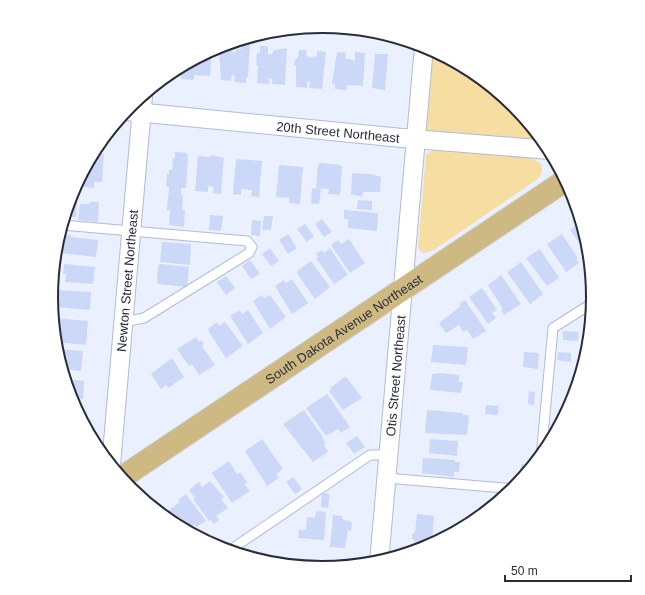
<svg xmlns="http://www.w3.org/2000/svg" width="645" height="595" viewBox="0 0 645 595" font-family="Arial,sans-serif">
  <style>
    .green { fill: #f6dea2 }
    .building { fill: #ccd8f8 }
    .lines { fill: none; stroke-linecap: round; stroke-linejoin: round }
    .service-casing { stroke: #afbbdb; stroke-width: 11 }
    .minor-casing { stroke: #afbbdb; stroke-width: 20 }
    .primary-casing { stroke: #d0d1d4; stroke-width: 24 }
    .service { stroke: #fff; stroke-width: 9 }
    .minor { stroke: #fff; stroke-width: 18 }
    .primary { stroke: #ceb982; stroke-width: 22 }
    .labels { text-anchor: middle; stroke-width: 3; stroke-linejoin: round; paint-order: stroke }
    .street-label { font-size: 13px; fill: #292d3a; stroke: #fff }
    .rim { fill: none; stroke: #292d3a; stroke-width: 2 }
  </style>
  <rect width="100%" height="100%" fill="#ebf0fe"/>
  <path class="green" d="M427,47L474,72L515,106L548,147L416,139Z
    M435,150L532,158L541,164L542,172L539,178L434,250L424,253L420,251L418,246L426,155L429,152Z"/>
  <path class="building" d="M229,44H231L230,51L236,52V49H241L242,45H250L248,77H246V83L234,82L235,76L232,75L231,81L221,80L219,51H222V45Z
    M260,46H268V54H272L274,50L287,48L285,85L272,84V79L269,78V84L257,83L258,65H256L257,53H260Z
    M299,50H307L306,56L313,58L314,56L317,57V51L326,52L322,89L309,88L310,82H307V88L296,87V66L294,65L295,60L298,57Z
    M211,51H212L210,76L194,75V80L181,79L180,67Z
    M337,52L346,53L345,58L355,61V52L365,53L363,86L347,85V90L335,89V84H332Z
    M375,54H388L385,90L372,88Z
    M98,145H103L102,154H104L102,182H94V188L84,187L83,172Z
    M175,152L187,153L188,159L186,188H181V195L183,196L182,210H185L184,227L169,225L170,210H167L169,187L166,186L167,174H169V170H172L173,158H175Z
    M211,155L224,158L221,194L213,193L214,187L208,186V192L195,191L198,156L211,157Z
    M236,159L262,161L259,197L251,196L252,190L241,189V195L233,194Z
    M320,163L340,165L342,167L340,195L328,194L329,189L316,188L318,165Z
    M279,165L303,167L300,204L289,203V198L276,197Z
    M352,173L371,174L381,177L380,192H363L362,197L351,194Z
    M312,188L321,189L319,204L311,203Z
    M358,200L372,201V210L357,209Z
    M69,202H77L76,217H65Z
    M90,202H99L98,222L78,220L80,204H90Z
    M344,210L378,213L377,231L348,228V219H344Z
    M210,215L223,216L221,231L209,230Z
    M264,216H273L271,230H262Z
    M322,219L332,232L324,237L315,224Z
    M252,220L261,221L260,236L251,235Z
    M582,222L589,245L590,258L570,230Z
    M305,224L314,236L307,242L297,229Z
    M288,234L297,248L288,254L279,240Z
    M562,234L578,258L576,259L579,263L566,272L547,244Z
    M66,235H71V237L98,240L96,257L60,253L61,237H66Z
    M349,239L365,263L350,273L331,245L338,240L341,244Z
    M162,242L191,244L190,265L160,262Z
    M270,248L279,261L271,266L262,254Z
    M330,248L348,275L334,284L316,258L318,257L316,254L322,250L324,253Z
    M540,249L559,278L547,286L526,258Z
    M250,260L260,274L251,279L242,266Z
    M311,261L330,287L315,299L298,275L297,271Z
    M521,262L543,294L530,304L507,272Z
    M64,264L95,267L93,284L65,282L66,274H63Z
    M160,264L189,267L187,287L158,284L157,282L158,266Z
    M501,275L521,304L504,315L501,310L503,309L488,285Z
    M226,276L235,288L226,295L217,282Z
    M292,279L308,303L292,314L275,286L284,280L286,283Z
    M482,288L497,310L492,313L496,318L488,324L469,297Z
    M57,290L91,292L90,310L56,307Z
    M262,295L264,298L270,295L286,317L270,329L253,301Z
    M465,300L486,331L473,339L467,330L463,332L459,325L446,333L439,323L461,306L459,304Z
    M240,310L242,314L248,310L263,333L248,344L230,316Z
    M55,318L88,321L86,345L55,342V333L57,334L58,330L57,327H54Z
    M217,322L219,326L225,322L243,346L226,358L209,332L208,329Z
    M563,331L579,332L578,341L563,340Z
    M196,337L199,342L201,340L204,344L202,346L215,365L199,375L192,364L189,366L177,349Z
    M433,345L468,347L466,365L431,362Z
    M57,349L83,351L81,371L62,369Z
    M524,352L539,353L538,369L523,367Z
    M558,352L571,353V362L557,360Z
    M172,358L184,377L168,388L166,385L161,389L151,374Z
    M438,373L459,375V382H463L461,393L430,390L432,374H438Z
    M345,377L348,379L362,398L343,410L329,391L331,390L330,388Z
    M65,379L84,381L83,399H71Z
    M529,391L535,392L534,405L528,404Z
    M327,394L350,427L341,433L338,429L326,436L306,408Z
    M486,405L499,406L498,415L485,414Z
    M304,410L323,437L325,444L324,445L328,452L313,462L283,424Z
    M427,410L463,413V415H469L467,435L425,433Z
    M357,436L365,447L354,454L346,443Z
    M262,439L283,469L276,474L279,478L267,486L245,451Z
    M430,439L458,441L457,456L429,453Z
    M423,458L455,460V462H460L459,472H454V477L422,473Z
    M229,461L237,474L240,472L247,482L244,484L250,491L232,503L212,473Z
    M521,464L530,465V471L523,479H520Z
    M293,477L302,489L295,494L286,482Z
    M210,481L224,497L221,499L228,508L216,516L219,520L214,524L211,520L209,521L193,499L195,498L189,490L199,482L202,487Z
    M322,493L330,494L328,508L321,507Z
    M186,494L206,521L196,527L195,524L187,529L181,521L175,525L172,524L165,513L180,502L178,500Z
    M316,511L326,512L324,540L298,538L299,530H306L307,517L315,518Z
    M417,514L434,516L432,544L423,549H415L416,543L412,538V534L415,532Z
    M333,515L342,516V519L352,522L351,531L348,530L345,548L330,547Z"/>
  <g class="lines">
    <defs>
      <path id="service" d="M62,225L247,241L252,247L249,253L144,318L123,322
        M541,457L553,328L594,302
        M386,478L515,489
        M235,553L236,546L370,455H388"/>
      <g id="minor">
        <path id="s1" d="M126,111L402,138L550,150"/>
        <path id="s2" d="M111,465L143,96"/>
        <path id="s3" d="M379,563L424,46"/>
      </g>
      <g id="primary">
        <path id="s4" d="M121,478L566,180"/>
      </g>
    </defs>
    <use href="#service" class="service-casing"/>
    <use href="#minor" class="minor-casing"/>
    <use href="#primary" class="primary-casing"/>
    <use href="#service" class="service"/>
    <use href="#minor" class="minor"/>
    <use href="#primary" class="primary"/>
  </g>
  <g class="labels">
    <g class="street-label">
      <text dy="5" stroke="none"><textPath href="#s1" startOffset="213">20th Street Northeast</textPath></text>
      <text dy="5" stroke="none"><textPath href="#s2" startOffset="185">Newton Street Northeast</textPath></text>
      <text dy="5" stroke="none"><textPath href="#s4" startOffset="268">South Dakota Avenue Northeast</textPath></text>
      <text dy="5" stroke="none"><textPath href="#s3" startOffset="188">Otis Street Northeast</textPath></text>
    </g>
  </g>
  <path d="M0 0H645V595H0ZM58 297a264 264 0 1 1 528 0a264 264 0 1 1-528 0Z" fill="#fff" fill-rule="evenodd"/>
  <path class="rim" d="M58 297a264 264 0 1 1 528 0a264 264 0 1 1-528 0Z"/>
  <path d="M505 575v6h126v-6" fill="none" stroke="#292d3a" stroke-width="2"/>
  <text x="511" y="575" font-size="12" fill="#292d3a" stroke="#ffffff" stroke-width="3" paint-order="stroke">50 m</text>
</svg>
